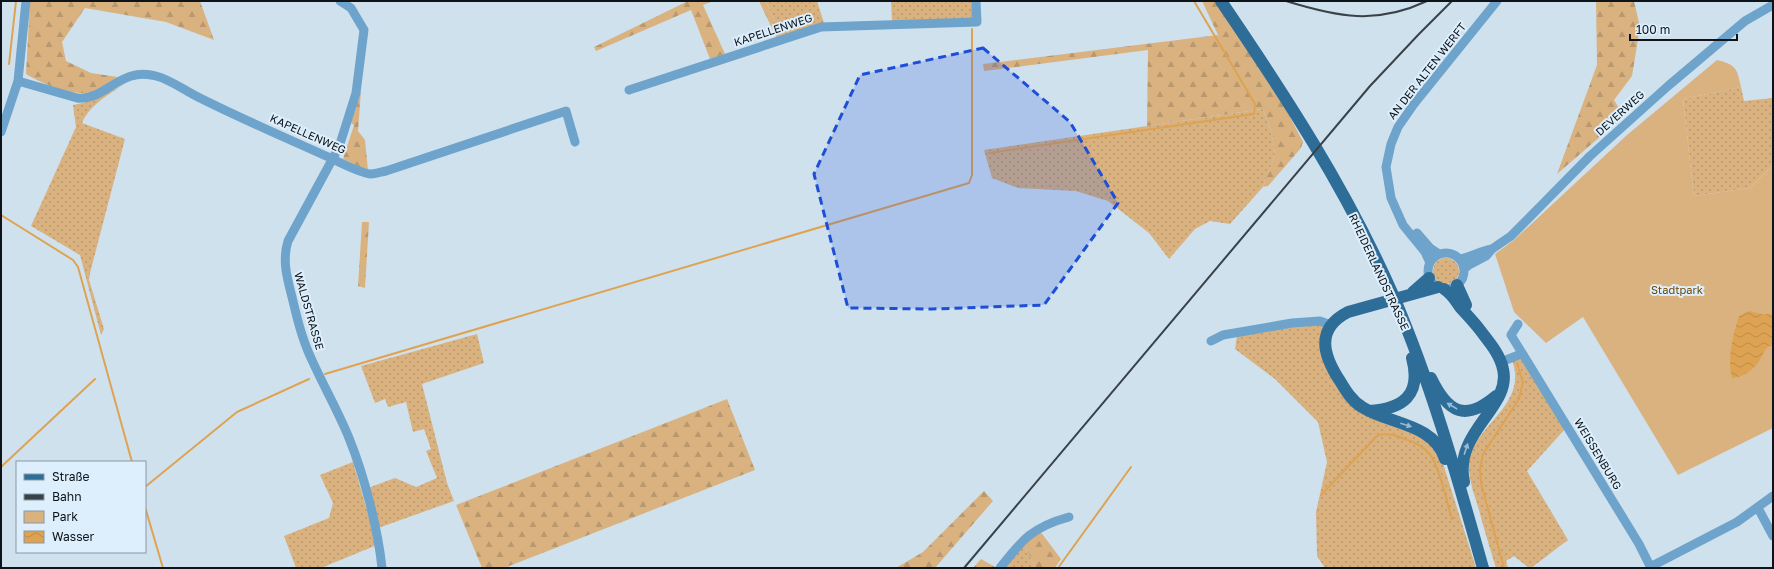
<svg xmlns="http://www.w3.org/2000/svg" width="1774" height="569" viewBox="0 0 1774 569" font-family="'Golos Text',sans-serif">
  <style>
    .grass { fill: url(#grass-dots) }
    .forest { fill: url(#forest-firs) }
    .park { fill: #d9b280 }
    .water { fill: url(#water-waves) }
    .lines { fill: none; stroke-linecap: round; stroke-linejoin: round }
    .stream { stroke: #dea352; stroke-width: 2 }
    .minor { stroke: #6ea4cb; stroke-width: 9 }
    .major { stroke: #2e6d97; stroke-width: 12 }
    .rail { stroke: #394248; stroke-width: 2 }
    .oneway { fill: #97bbd4 }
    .marked { fill: #1d4ed8; fill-opacity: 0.2; stroke: #1d4ed8; stroke-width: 3; stroke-dasharray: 8 5; stroke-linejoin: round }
    .labels { text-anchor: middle; stroke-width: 4; stroke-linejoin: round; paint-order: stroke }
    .street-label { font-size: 11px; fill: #0d1318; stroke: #ddeffc }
    .park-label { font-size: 11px; fill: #6f4806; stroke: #ddeffc }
  </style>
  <defs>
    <pattern id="grass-dots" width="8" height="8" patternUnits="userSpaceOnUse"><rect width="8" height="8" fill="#d9b280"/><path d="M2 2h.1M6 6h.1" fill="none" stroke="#b9986e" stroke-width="1.8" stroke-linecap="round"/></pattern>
    <pattern id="forest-firs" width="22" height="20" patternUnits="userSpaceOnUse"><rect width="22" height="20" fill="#d9b280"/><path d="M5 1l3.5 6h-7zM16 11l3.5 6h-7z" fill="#b9986e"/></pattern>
    <pattern id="water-waves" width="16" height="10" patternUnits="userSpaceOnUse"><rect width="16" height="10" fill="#dea352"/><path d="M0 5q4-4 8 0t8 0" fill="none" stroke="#bd8b47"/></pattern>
  </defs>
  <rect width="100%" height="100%" fill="#d0e1ee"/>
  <path class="grass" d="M766,1H817L824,23L781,36Z
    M891,1H974V20L892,22Z
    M126,83C110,94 90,104 82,123L125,139L90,273L89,280L104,329L101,335L80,255L31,226L76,127L73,105C93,102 109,93 126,83Z
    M1741,87L1744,101L1773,98V165L1750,188L1694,196L1683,99Z
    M1263,109L1272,134L1275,155L1263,187L1230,224L1210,221L1195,229L1169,259L1149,233L1108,201L1076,191L1018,188L992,178L984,150Z
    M1433 271a13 13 0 1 1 26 0a13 13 0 1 1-26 0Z
    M1311,324L1320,325L1325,328L1324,333L1349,402L1425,438L1441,457L1476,568H1325L1317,556L1316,512L1327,462L1318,422L1275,379L1235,349L1237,336Z
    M477,334L484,363L422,384L447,483L454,501L378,528L368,488L395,478L416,487L437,478L426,451L431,449L424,429L413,432L406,402L388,407L385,399L375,403L361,366Z
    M1521,359L1566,428L1527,471L1568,540L1531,568H1529L1514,556L1506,561L1508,568H1496C1490,549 1484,529 1479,510C1474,494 1468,478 1469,462C1473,425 1529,406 1512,360Z
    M353,462L377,545L321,568H296L284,536L329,518L333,503L320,475Z
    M1024,543L1035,568H1004Z"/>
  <path class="forest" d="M30,1H200L214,40L166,22L85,8L62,42L66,61L91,73L118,77C109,82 100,89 91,92C74,97 40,83 26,74Z
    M688,1H713L703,5L725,54L710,59L691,10L596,51L594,47Z
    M759,1H766L781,36L776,37Z
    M1202,1H1216L1288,113L1303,142L1301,148L1268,186L1263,187L1275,155L1272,134L1263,109L1147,126L1148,50L984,71L983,64L1218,35Z
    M1596,1H1634L1640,27L1632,76L1614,100L1624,116L1557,174L1597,65Z
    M361,91L358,131L365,140L368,171L343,159L354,125L351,123Z
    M362,222H369L365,288L358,286Z
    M727,399L755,470L504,568H482L456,505Z
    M984,491L993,501L935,568H896L923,552Z
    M1040,531L1061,559L1055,568H1035L1024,543Z
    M981,559L995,567L973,568Z"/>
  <path class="park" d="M1717,60C1737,65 1737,69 1741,87L1683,99L1694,196L1750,188L1773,165V428L1678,475L1583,317L1546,343L1514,312L1495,254L1514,240L1627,135Z"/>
  <path class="water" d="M1749,311L1762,314H1773V345C1763,347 1763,357 1757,364C1750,372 1742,377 1732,378C1727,359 1733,334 1739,316Z"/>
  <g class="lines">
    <path class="stream" d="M972,6V17
      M9,64L16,1
      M989,153L1254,114L1255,104L1194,1
      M1,215L73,260L78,267L132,462
      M325,374L969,183L972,175V29
      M1,467L95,379
      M145,487L237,412L309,379
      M1321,495L1378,435C1389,433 1395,435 1405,439C1415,442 1425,448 1431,456C1440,469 1447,503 1452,519
      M145,507L163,568
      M1058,568L1131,467
      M1504,568L1481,483L1480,469L1483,454L1519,399L1523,383L1517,363"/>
    <path class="minor" d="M340,1L351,8L364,30L356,93L339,147L288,241C282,260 287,278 292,297C297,318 302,339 311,358C323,385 338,411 349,438C364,475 378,529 382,568
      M18,81L77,98C106,101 120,66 156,76C172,80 186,92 202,99C242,119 284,137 326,156C335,160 361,174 371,174C375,174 381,172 386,171L566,111L575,142
      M629,90L821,27L977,22L976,1
      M1,132L18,81L26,1
      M1417,233L1430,248L1439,254
      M1428 271a18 18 0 1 1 36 0a18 18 0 1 1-36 0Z
      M1460,259C1471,257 1480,251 1492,249
      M1430,263L1425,252L1403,225L1391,198L1386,167L1391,144L1398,127L1414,104L1497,1
      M1464,269L1469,265L1486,256L1492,249L1511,236L1590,156L1668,86L1745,21L1773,5
      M1518,324L1511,335L1639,544L1651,568
      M1211,341L1223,335L1292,323L1320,321L1331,325
      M1501,362L1521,354
      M1758,508L1773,536
      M1650,567L1737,522L1773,496
      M1000,568C1022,540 1032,527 1069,517"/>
    <path class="major" d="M1221,1C1285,95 1347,190 1393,295C1431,383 1457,476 1483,568
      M1457,285L1466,305
      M1438,287L1348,312C1315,329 1323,355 1340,381C1346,391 1352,401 1362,407C1388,424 1434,423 1445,459
      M1444,289C1452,294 1455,300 1460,307C1467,315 1474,322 1480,330C1489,342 1500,354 1503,369C1512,408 1453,431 1464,482
      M1413,292L1429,278
      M1431,378C1448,413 1465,422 1496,396
      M1369,411C1403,409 1422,395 1412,358"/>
    <path class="rail" d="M1286,1C1338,17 1376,25 1427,1
      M964,568L1370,86L1419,34L1452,1"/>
  </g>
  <defs><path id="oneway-solid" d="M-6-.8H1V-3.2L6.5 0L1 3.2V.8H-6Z"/></defs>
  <g class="oneway">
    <use href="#oneway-solid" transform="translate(1452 406) rotate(-150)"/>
    <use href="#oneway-solid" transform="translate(1406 425) rotate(18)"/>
    <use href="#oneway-solid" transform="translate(1466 449) rotate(-72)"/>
  </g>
  <path class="marked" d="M983,48L1070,122L1118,203L1044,305L932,309L848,308L814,174L860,75Z"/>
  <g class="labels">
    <g class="street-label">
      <text transform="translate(773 30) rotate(-18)" y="4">KAPELLENWEG</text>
      <text transform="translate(1427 71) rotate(-52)" y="4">AN DER ALTEN WERFT</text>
      <text transform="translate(1620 113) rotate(-42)" y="4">DEVERWEG</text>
      <text transform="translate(308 134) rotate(24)" y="4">KAPELLENWEG</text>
      <text transform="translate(1379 272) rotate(65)" y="4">RHEIDERLANDSTRASSE</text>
      <text transform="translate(309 311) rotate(74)" y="4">WALDSTRASSE</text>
      <text transform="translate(1598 454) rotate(59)" y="4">WEISSENBURG</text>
    </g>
    <g class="park-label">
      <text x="1677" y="294">Stadtpark</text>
    </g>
  </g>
  <rect width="1774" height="569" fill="none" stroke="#0d1318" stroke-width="4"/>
  <rect x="16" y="461" width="130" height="92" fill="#ddeffc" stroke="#8a97a1"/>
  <rect x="24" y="474" width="20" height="6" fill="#2e6d97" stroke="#8a97a1"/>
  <text x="52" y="481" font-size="12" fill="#0d1318">Straße</text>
  <rect x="24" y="494" width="20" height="6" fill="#394248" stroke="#8a97a1"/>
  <text x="52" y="501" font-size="12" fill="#0d1318">Bahn</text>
  <rect x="24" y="511" width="20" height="12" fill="#d9b280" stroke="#8a97a1"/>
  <text x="52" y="521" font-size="12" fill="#0d1318">Park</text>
  <rect x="24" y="531" width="20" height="12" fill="url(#water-waves)" stroke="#8a97a1"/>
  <text x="52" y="541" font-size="12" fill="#0d1318">Wasser</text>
  <path d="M1630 34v6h107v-6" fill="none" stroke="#0d1318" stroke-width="2"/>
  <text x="1636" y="34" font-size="12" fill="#0d1318" stroke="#ddeffc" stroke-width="3" paint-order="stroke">100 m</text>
</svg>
